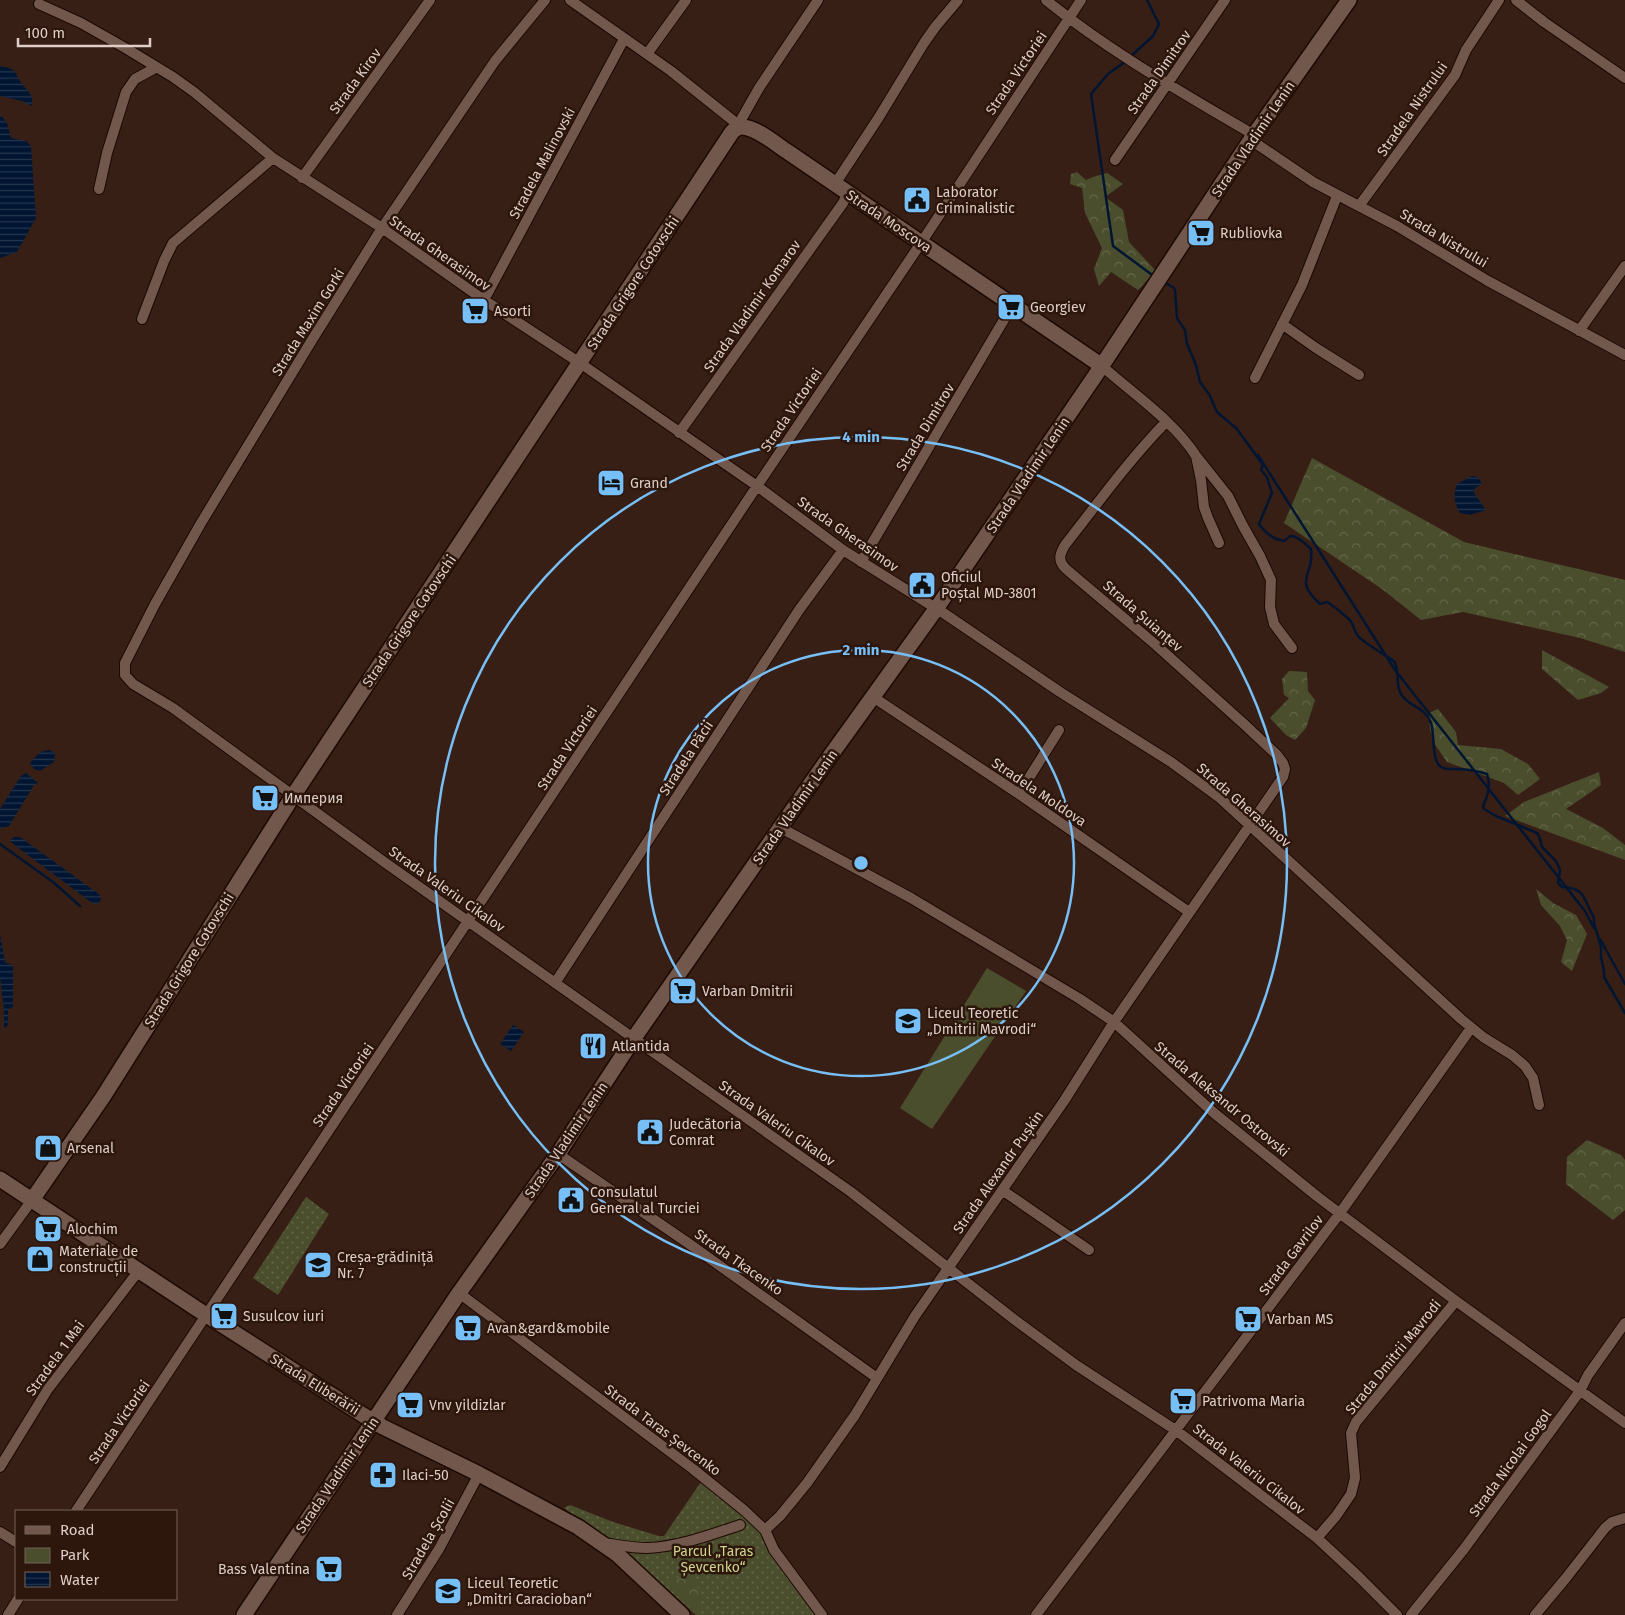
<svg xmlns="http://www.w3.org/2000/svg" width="1625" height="1615" viewBox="0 0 1625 1615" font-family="'Fira Sans',sans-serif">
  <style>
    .green { fill: url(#green-dots) }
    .forest { fill: url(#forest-crowns) }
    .pitch { fill: #4b4e2d }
    .water { fill: url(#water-rules) }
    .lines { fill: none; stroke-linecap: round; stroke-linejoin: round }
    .stream { stroke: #001532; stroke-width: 2.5 }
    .street-casing { stroke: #1d0802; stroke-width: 12 }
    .secondary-casing { stroke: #1d0802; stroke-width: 18 }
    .street { stroke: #72574c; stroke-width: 10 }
    .secondary { stroke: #72574c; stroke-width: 15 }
    .ring { fill: none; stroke: #77bff7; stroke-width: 2.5 }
    .labels { text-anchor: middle; stroke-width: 5; stroke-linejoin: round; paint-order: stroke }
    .street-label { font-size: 14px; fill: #dfcec8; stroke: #2d160c }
    .poi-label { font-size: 14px; fill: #dfcec8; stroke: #2d160c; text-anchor: start }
    .park-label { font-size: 14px; fill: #cdd48c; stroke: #2d160c }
    .centre { fill: #77bff7; stroke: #2d160c; stroke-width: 2.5 }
    .ring-label { font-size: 15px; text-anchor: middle; font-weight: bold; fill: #77bff7; stroke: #2d160c; stroke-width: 5; stroke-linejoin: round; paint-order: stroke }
  </style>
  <defs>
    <pattern id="green-dots" width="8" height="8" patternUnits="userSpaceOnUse" patternTransform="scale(1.25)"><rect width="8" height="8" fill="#4b4e2d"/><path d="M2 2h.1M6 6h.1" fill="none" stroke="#64664a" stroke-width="1.8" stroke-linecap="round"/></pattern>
    <pattern id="forest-crowns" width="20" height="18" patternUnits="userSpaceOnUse" patternTransform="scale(1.25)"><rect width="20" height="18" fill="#4b4e2d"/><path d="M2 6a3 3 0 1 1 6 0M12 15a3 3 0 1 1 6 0" fill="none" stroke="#64664a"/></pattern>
    <pattern id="water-rules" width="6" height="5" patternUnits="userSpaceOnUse" patternTransform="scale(1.25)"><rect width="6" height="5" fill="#001532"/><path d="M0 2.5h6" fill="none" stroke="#25364e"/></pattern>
  </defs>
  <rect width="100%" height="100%" fill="#371f16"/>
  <path class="green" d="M306,1197L329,1214L278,1295L253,1278Z
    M701,1482L749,1519L762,1534L770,1552L816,1615H696L630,1555L564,1508L570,1505L613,1522L659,1536H664Z"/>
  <path class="forest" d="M1077,172L1086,180L1093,177L1107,173L1123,184L1105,197L1123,210L1129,242L1156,271L1138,290L1111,272L1099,286L1094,269L1102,248L1085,213L1082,188L1070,184L1071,174Z
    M1312,458L1464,542L1625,580V652L1580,638L1463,612L1421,620L1382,589L1284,523Z
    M1542,650L1609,687L1601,693L1578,700L1542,669Z
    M1289,671L1307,672L1308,691L1315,700L1306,728L1295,740L1286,735L1270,718L1289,698L1284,695L1282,679Z
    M1438,709L1456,732L1458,745L1501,749L1528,764L1540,779L1518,795L1504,783L1447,762L1436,746L1430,730L1429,713Z
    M1599,772L1601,785L1566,809L1603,828L1625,845V860L1505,816L1524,802Z
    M1536,889L1553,903L1576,915L1587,934L1572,971L1561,962L1567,940L1560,926L1541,905Z
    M1587,1140L1621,1155L1625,1160V1210L1613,1220L1566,1184L1567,1157Z
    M687,1575L694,1576L701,1598L699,1608L696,1609L674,1590L670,1583L679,1577Z"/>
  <path class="pitch" d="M987,968L1026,991L932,1129L900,1108Z"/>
  <path class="water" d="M0,66C19,69 13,73 23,85C30,94 33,94 32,106L22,101L0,96Z
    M0,114L7,123L11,138L26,141L31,146L36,218L17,252L0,258Z
    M1472,476L1478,477L1482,484L1475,488L1474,493L1486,510L1470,515L1460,513C1454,503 1453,495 1457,484Z
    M49,750L55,753L54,762L40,771L34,769L30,763L40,752Z
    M26,773L38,783L34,785L9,826L3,828L0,827V809L21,776Z
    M14,837H20L100,895L101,899L99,903L95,904L88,900L17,847L10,841Z
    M0,934L5,962L13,966V1007L8,1010V1025L4,1029V1009L0,977Z
    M513,1025L524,1032L511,1051L500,1044Z"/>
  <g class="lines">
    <path class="stream" d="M1130,57L1153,36L1159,24L1147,0
      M1126,61L1108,74L1091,94L1113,246L1155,277
      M1164,282L1174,288L1175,290L1177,318L1185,330L1187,344L1196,365L1200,382L1209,394L1217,412L1237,429L1263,465L1261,470L1267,477L1272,493L1259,524C1266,533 1272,539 1284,541C1285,540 1290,536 1291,536C1298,536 1307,545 1311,549C1315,576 1292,578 1320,604L1327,602C1331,604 1349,618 1351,622C1354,627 1354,631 1358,636C1364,643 1385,655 1394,661C1400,671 1395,684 1401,694C1408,707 1425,706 1431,723C1435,735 1431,760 1441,767C1446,770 1451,769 1456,769C1466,769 1477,771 1487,774C1491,786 1488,795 1483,806L1484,809L1496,816L1537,833L1539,836L1542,847L1556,861L1560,870L1558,883L1562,887C1587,888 1583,900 1594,918V923L1601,947V957L1604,971V977L1625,1013
      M1258,455L1395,670L1585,911L1594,928
      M0,844L53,882L80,906
      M1600,939L1625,984"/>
    <defs>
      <path id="street" d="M545,0L495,61L382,228L312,340L201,523L155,604L125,663V675L133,684L173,708L387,864L851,1192L1015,1320L1076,1365L1177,1431L1317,1538L1359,1577L1397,1615
        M570,0L671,71L741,127
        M1046,0C1110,52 1183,93 1254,135
        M1516,0L1544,22L1625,78
        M39,4L81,23L127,49L173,77L194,92L273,158L382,228L484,300L580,363L757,486L843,550L945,614L1060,692L1171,762L1220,798L1461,1019L1483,1037L1512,1055L1525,1066L1533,1078L1539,1105
        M647,54L686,0
        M741,127L742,118L759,88L818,0
        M1251,140L1313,182L1397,226L1488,281L1625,355
        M1115,160L1225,0
        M302,178L430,0
        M835,184L879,117L924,43L936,26L958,0
        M99,189L107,153L126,92L135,79L157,67
        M1359,206L1455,75L1466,50L1499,0
        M484,300L624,39
        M142,319L164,261L173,243L273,158
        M1282,324L1316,348L1359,375
        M1579,331L1625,266
        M1102,366C1132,393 1175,422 1196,456L1201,480L1204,507L1208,518L1219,543
        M1255,378L1302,285L1337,196
        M679,433L843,203L847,194
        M1197,457L1228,496L1243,526L1260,556L1271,580L1270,607L1274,624L1292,648
        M861,562L1012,306
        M873,697L1019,794L1189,912
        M1019,794L1059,730
        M781,828L911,898L1080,999L1114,1022L1214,1113L1318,1197L1456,1301L1625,1423
        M555,983L799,610L843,550
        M558,1154L688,1243L877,1378
        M1002,1190L1089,1250
        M0,1244L32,1200
        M459,1293L693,1469L745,1511L765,1530L774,1550L822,1615
        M0,1467L48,1389L134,1277L141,1271
        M76,1511L757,486L921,243L1081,0
        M765,1530L780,1516L807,1483L855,1415L915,1316L1064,1101L1114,1022L1283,777L1285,769L1283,763L1277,755L1245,725L1156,645L1066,569C1058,561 1059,555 1065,545C1098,503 1129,460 1166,422
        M0,1532L16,1542
        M1317,1538L1336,1516L1351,1494L1355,1478L1351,1433L1356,1422L1456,1301
        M604,1543C618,1545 632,1548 647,1548C678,1547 710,1535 740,1525
        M8,1615L18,1599
        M397,1615L439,1549L479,1474
        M1036,1615L1340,1213L1471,1028
        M1411,1615L1464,1549L1580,1391L1588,1375L1625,1323
        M1535,1615L1566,1578L1605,1528L1612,1522L1625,1518"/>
      <path id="secondary" d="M0,1179L197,1309L363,1415L383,1427L479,1474L578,1527L617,1554L682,1615
        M32,1200L103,1097L293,796L732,132C735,129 738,127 742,127C756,127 777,145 788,152L1102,366
        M244,1615L459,1293L558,1154L634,1038L828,759L936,609L1095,376L1254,135L1349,0"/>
    </defs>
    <use href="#street" class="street-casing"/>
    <use href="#secondary" class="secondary-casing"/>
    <use href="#street" class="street"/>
    <use href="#secondary" class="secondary"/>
  </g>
  <g class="ring">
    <circle cx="861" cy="863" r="213"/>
    <circle cx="861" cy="863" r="426"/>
  </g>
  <defs>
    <symbol id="civic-square" viewBox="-11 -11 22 22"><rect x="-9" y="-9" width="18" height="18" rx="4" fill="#77bff7" stroke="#2d160c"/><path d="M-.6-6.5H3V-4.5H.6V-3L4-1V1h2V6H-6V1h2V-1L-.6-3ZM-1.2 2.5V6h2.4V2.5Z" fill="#111"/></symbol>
    <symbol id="supermarket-square" viewBox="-11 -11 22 22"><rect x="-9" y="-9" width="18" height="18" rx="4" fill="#77bff7" stroke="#2d160c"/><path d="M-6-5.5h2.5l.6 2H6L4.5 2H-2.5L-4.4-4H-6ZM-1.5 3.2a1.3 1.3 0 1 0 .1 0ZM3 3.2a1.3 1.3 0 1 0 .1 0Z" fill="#111"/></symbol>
    <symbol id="hotel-square" viewBox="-11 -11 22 22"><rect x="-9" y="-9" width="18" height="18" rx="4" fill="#77bff7" stroke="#2d160c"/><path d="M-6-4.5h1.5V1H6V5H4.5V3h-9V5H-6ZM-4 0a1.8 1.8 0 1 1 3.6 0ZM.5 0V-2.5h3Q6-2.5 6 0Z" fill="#111"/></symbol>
    <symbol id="school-square" viewBox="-11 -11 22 22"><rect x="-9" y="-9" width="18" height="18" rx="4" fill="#77bff7" stroke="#2d160c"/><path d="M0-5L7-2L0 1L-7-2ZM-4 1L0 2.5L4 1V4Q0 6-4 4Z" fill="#111"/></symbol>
    <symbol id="restaurant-square" viewBox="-11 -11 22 22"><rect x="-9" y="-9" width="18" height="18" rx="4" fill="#77bff7" stroke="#2d160c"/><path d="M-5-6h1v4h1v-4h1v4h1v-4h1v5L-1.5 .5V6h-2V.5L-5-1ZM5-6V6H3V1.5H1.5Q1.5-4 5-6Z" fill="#111"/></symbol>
    <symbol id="shop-square" viewBox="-11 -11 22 22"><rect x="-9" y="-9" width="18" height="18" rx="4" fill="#77bff7" stroke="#2d160c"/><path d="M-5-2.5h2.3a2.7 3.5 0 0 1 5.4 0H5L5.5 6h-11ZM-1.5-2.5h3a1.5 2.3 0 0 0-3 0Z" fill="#111"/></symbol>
    <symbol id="pharmacy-square" viewBox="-11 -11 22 22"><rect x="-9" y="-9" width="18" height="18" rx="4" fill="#77bff7" stroke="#2d160c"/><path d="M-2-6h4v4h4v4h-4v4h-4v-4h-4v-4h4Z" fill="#111"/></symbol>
  </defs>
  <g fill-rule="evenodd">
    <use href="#civic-square" x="901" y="184" width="32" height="32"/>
    <use href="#supermarket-square" x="1185" y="217" width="32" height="32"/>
    <use href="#supermarket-square" x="995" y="291" width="32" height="32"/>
    <use href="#supermarket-square" x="459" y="295" width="32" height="32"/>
    <use href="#hotel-square" x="595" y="467" width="32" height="32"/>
    <use href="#civic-square" x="906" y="569" width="32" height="32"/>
    <use href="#supermarket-square" x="249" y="782" width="32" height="32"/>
    <use href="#supermarket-square" x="667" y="975" width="32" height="32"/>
    <use href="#school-square" x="892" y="1005" width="32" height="32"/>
    <use href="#restaurant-square" x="577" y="1030" width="32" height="32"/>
    <use href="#civic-square" x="634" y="1116" width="32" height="32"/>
    <use href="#shop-square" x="32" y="1132" width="32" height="32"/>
    <use href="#civic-square" x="555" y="1184" width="32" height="32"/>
    <use href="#supermarket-square" x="32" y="1213" width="32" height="32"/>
    <use href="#shop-square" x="24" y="1243" width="32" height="32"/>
    <use href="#school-square" x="302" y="1249" width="32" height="32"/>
    <use href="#supermarket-square" x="208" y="1300" width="32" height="32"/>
    <use href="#supermarket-square" x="1232" y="1303" width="32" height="32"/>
    <use href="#supermarket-square" x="452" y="1312" width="32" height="32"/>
    <use href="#supermarket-square" x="1167" y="1385" width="32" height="32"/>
    <use href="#supermarket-square" x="394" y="1389" width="32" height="32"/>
    <use href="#pharmacy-square" x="367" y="1459" width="32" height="32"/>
    <use href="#supermarket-square" x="313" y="1553" width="32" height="32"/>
    <use href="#school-square" x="432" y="1575" width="32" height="32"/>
  </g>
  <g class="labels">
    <g class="street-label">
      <text transform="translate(1159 72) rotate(-55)" y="5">Strada Dimitrov</text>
      <text transform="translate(1016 73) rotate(-56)" y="5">Strada Victoriei</text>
      <text transform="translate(355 81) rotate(-54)" y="5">Strada Kirov</text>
      <text transform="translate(1412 109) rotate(-55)" y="5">Stradela Nistrului</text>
      <text transform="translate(1253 139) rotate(-56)" y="5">Strada Vladimir Lenin</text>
      <text transform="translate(542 163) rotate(-62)" y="5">Stradela Malinovski</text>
      <text transform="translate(889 221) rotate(34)" y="5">Strada Moscova</text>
      <text transform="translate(1444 238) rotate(31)" y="5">Strada Nistrului</text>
      <text transform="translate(440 253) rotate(35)" y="5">Strada Gherasimov</text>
      <text transform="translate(633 283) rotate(-57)" y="5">Strada Grigore Cotovschi</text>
      <text transform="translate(752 306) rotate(-55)" y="5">Strada Vladimir Komarov</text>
      <text transform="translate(308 322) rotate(-58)" y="5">Strada Maxim Gorki</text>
      <text transform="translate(791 410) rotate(-56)" y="5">Strada Victoriei</text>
      <text transform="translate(925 427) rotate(-59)" y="5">Strada Dimitrov</text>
      <text transform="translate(1028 475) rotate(-56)" y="5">Strada Vladimir Lenin</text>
      <text transform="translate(848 534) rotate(35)" y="5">Strada Gherasimov</text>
      <text transform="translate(1143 616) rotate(41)" y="5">Strada Șuianțev</text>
      <text transform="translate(409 621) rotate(-56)" y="5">Strada Grigore Cotovschi</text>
      <text transform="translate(567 748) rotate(-57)" y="5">Strada Victoriei</text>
      <text transform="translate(686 758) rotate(-57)" y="5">Stradela Păcii</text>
      <text transform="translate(1039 792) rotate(34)" y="5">Stradela Moldova</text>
      <text transform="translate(1244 805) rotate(41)" y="5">Strada Gherasimov</text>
      <text transform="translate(795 807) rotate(-55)" y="5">Strada Vladimir Lenin</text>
      <text transform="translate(447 889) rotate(35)" y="5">Strada Valeriu Cikalov</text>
      <text transform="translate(189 960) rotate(-58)" y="5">Strada Grigore Cotovschi</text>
      <text transform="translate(343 1085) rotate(-56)" y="5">Strada Victoriei</text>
      <text transform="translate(1222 1099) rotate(40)" y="5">Strada Aleksandr Ostrovski</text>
      <text transform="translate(777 1123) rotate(35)" y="5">Strada Valeriu Cikalov</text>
      <text transform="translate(566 1140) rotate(-56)" y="5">Strada Vladimir Lenin</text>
      <text transform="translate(998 1172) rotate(-55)" y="5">Strada Alexandr Pușkin</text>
      <text transform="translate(1291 1255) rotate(-53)" y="5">Strada Gavrilov</text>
      <text transform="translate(739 1262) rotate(35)" y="5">Strada Tkacenko</text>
      <text transform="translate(1393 1357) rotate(-51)" y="5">Strada Dmitrii Mavrodi</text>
      <text transform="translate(55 1358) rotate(-54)" y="5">Stradela 1 Mai</text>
      <text transform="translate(315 1384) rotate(32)" y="5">Strada Eliberării</text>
      <text transform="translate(119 1422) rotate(-56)" y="5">Strada Victoriei</text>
      <text transform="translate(663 1430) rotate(37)" y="5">Strada Taras Șevcenko</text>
      <text transform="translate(1510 1463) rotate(-54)" y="5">Strada Nicolai Gogol</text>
      <text transform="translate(1249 1469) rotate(38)" y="5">Strada Valeriu Cikalov</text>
      <text transform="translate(337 1475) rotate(-56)" y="5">Strada Vladimir Lenin</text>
      <text transform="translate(428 1539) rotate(-60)" y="5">Stradela Școlii</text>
    </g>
    <g class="poi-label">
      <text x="936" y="197">Laborator<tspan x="936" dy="16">Criminalistic</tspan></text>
      <text x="1220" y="238">Rubliovka</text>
      <text x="1030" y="312">Georgiev</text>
      <text x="494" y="316">Asorti</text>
      <text x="630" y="488">Grand</text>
      <text x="941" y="582">Oficiul<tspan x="941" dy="16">Poștal MD-3801</tspan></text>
      <text x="284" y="803">Империя</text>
      <text x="702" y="996">Varban Dmitrii</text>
      <text x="927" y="1018">Liceul Teoretic<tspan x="927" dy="16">„Dmitrii Mavrodi“</tspan></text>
      <text x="612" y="1051">Atlantida</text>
      <text x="669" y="1129">Judecătoria<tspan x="669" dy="16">Comrat</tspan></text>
      <text x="67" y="1153">Arsenal</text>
      <text x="590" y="1197">Consulatul<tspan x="590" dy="16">General al Turciei</tspan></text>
      <text x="67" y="1234">Alochim</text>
      <text x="59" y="1256">Materiale de<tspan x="59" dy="16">construcții</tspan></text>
      <text x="337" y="1262">Creșa-grădiniță<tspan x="337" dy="16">Nr. 7</tspan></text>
      <text x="243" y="1321">Susulcov iuri</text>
      <text x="1267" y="1324">Varban MS</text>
      <text x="487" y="1333">Avan&amp;gard&amp;mobile</text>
      <text x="1202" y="1406">Patrivoma Maria</text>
      <text x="429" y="1410">Vnv yildizlar</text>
      <text x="402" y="1480">Ilaci-50</text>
      <text x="310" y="1574" text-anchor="end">Bass Valentina</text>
      <text x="467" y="1588">Liceul Teoretic<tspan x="467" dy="16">„Dmitri Caracioban“</tspan></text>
    </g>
    <g class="park-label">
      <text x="713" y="1556">Parcul „Taras<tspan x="713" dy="16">Șevcenko“</tspan></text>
    </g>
  </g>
  <circle cx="861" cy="863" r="8" class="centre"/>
  <g class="ring-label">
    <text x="861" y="442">4 min</text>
    <text x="861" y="655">2 min</text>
  </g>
  <rect x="15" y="1510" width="162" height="90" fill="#2d160c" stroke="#746057"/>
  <rect x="25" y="1526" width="25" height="8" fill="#72574c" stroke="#746057"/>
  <text x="60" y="1535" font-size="15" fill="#dfcec8">Road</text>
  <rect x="25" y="1548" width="25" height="15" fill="#4b4e2d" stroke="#746057"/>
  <text x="60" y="1560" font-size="15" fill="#dfcec8">Park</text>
  <rect x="25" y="1572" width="25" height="15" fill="url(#water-rules)" stroke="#746057"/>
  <text x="60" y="1585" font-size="15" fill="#dfcec8">Water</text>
  <path d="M18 38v8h132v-8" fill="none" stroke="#dfcec8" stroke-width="2.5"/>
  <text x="25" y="38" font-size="15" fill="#dfcec8" stroke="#2d160c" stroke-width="4" paint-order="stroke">100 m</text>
</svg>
